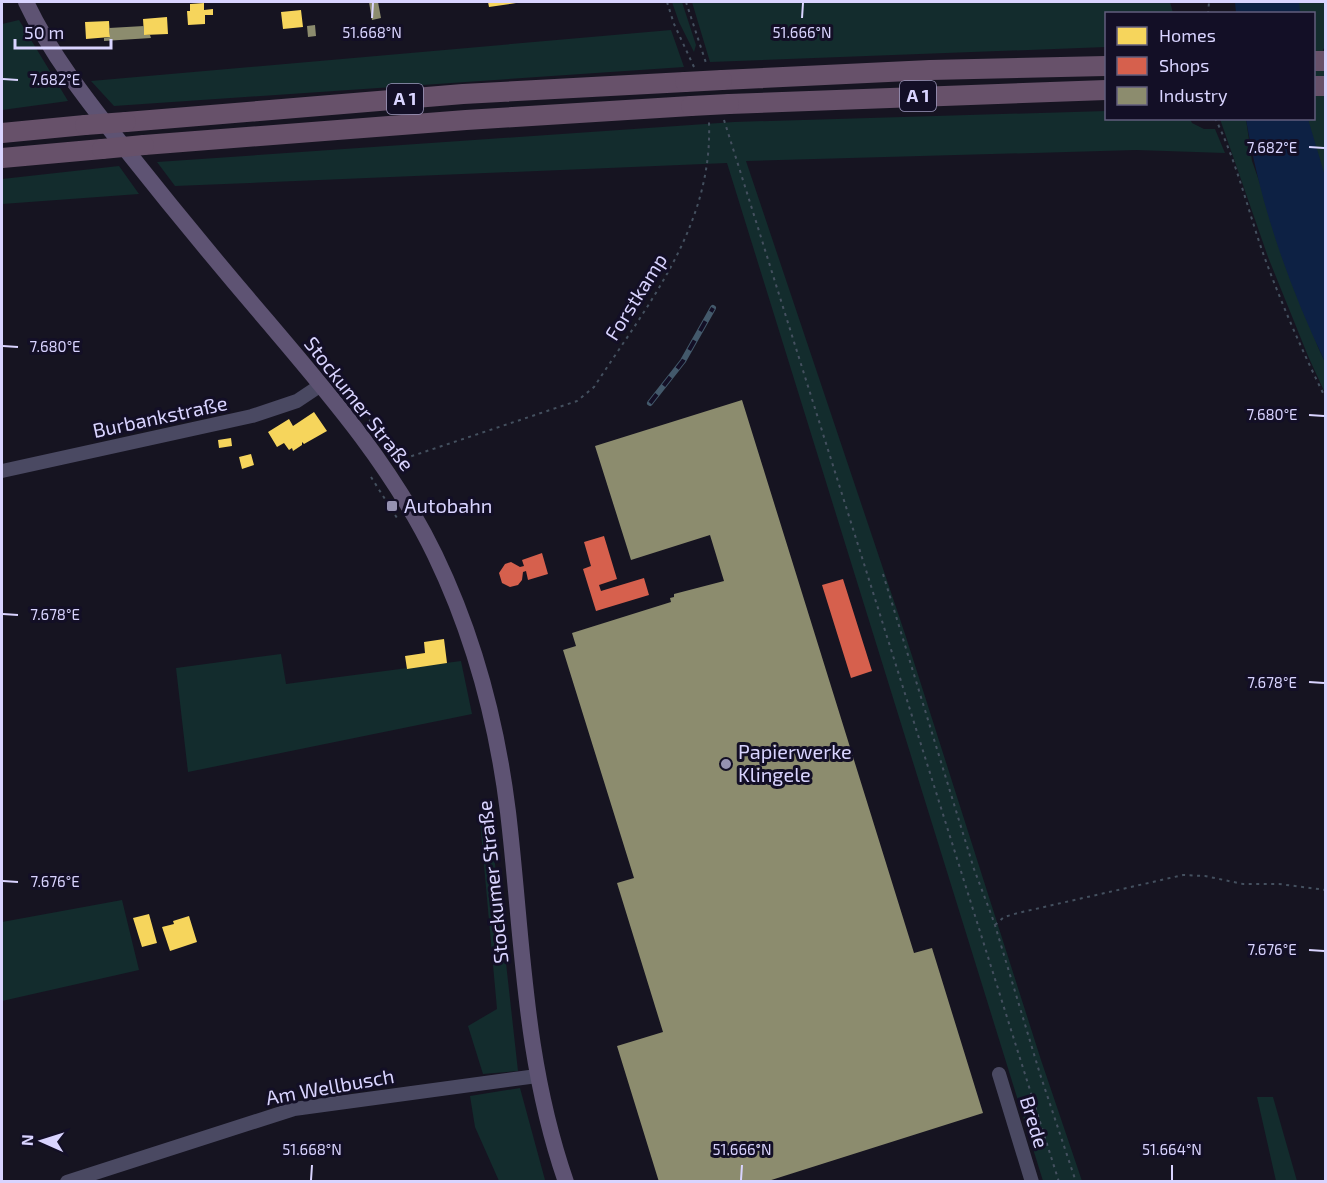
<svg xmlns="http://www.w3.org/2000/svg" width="1327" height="1183" viewBox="0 0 1327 1183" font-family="'Exo 2',sans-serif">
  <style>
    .green { fill: #132c2d }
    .water { fill: #0d2144 }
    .homes { fill: #f6d55c }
    .shops { fill: #d6604d }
    .industry { fill: #8c8c6e }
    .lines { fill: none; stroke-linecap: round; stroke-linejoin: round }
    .path { stroke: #44505f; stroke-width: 2; stroke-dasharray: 3 4.5; stroke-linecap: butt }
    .minor { stroke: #4a4962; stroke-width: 14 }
    .major { stroke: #5e5373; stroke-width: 16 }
    .highway { stroke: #67516a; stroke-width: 20 }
    .rail-casing { stroke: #43596b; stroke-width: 6 }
    .rail { stroke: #130f26; stroke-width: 4; stroke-dasharray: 11; stroke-linecap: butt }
    .highway-bridge { stroke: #67516a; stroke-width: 20 }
    .ticks { fill: none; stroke: #d9d4ff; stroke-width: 2 }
    .poi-dot { fill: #9591b1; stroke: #130f26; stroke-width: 2 }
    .labels { text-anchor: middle; stroke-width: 6; stroke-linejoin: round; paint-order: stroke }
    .shield { fill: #130f26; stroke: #9e99be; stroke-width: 1.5 }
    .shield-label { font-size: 18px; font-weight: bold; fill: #d9d4ff }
    .street-label { font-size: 20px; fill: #d9d4ff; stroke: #130f26 }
    .poi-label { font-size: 20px; fill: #d9d4ff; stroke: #130f26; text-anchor: start }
    .ticks-label { font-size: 15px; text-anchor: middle; fill: #d9d4ff; stroke: #130f26; stroke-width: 6; stroke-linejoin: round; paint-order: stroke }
  </style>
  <rect width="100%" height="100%" fill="#161421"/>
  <path class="green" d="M672,2H682L696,45L694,52L679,22Z
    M692,2H1170L1173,13L1106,14V47L710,62Z
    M1265,2H1325V48L1323,49L1326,68L1325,279L1283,119L1314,118V14L1266,13Z
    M19,20L68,101L2,110V24Z
    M671,30L684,67L114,106L91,81Z
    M1106,111V118L1190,119L1192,123L1204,129H1215L1225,153L1136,150L746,161L905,634L1041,1060L1082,1181H1043L727,163L175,186L157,162L734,122Z
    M1220,119H1246L1252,161L1318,347L1325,362V393L1308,356L1268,257Z
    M119,166L139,194L2,204V179Z
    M281,654L286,684L461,661L472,714L188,772L176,668Z
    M490,819L518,1071L483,1074L468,1026L497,1009L480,821Z
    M122,900L139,970L2,1001V922Z
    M520,1088L545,1180L537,1182L499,1181L475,1127L470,1096Z
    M1257,1097H1273L1297,1181H1276Z"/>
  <path class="water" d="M1235,2H1299L1300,13H1236Z
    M1246,119H1308L1325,176V362C1288,284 1260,204 1246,119Z"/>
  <path class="homes" d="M488,2H516V3L489,7Z
    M204,3V10L213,9V15H205V24L188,25L187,11H190V4Z
    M301,10L303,27L283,29L281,12Z
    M167,17L168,34L144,35L143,19Z
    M109,21L110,37L86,39L85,22Z
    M314,412L327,431L304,444L302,442V445L293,451L292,448L289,450L284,443L277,447L268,432L289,419L293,426Z
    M231,438L232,446L219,448L218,440Z
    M251,454L254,465L242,469L239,457Z
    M444,639L447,663L407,669L405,656L425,653L424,642Z
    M149,914L157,943L142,947L133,918Z
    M189,916L197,942L170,951L162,927L174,924L173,921Z"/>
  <path class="shops" d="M604,536L617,579L599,585L601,591L644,578L649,595L596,611L583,569L591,566L584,542Z
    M542,553L548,574L528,580L526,571L523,572L522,580L518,585L510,587L502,583L499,573L505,564L511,562L520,567L524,566L522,560Z
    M843,579L872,671L851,678L822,585Z"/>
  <path class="industry" d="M369,2H378L381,18L372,20Z
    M315,25L316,36L308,37L307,26Z
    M144,26V35H150L151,38L104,41V38L110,37L109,28Z
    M742,400L914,953L932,948L983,1113L765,1182H659L617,1046L663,1032L617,883L634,878L563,650L576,646L572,633L671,602L670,598L674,597V594L724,581L710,535L631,560L595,446Z"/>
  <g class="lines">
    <path class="path" d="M667,2L674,24L694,67
      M686,2L707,66
      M1208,14L1209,2
      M1215,118C1237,162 1248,211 1264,256C1282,305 1303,353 1326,399
      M724,120L1059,1182
      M360,408L365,413L383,440
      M397,461L577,401L594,387C648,304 713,226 709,122
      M371,477L397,518
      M883,574L974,869L994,922L1040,1074L1076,1182
      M995,925L1004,917L1018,913L1183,875L1205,876L1243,884H1279L1326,890"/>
    <path class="minor" d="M2,471L252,416L297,401L321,385
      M999,1074L1032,1182
      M67,1182L294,1109L537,1076"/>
    <path class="major" d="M26,2C52,57 90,104 127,151C173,209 220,266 268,322C330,395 393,468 435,555C474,636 497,723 508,812C523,939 523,1058 566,1182"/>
    <path class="highway" d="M1314,61H1326
      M722,80L930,70L1106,66
      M1314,86H1326
      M729,104L1106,90
      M126,122L463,94L685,82
      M2,133L85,125
      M144,145L466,120L691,106
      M2,158L102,149"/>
    <defs>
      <path id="rail" d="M650,403L683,361L713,308"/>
    </defs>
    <use href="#rail" class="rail-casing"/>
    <use href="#rail" class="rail"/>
    <path class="highway-bridge" d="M685,82L722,80
      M691,106L729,104
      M85,125L126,122
      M102,149L144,145"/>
  </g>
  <path class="ticks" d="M372,18L373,3M802,18L803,3M3,79L18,80M1309,147L1324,148M3,346L18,347M1309,415L1324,416M3,614L18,615M1309,682L1324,683M3,881L18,882M1309,950L1324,951M311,1180L312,1165M741,1180L742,1165M1172,1180V1165"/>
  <g class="poi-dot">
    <rect x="386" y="500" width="12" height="12" rx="3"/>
    <circle cx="726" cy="764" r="6"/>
  </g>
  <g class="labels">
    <g class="shield">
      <rect x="900" y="81" width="36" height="30" rx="4.5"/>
      <rect x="387" y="84" width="36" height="30" rx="4.5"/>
    </g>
    <g class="shield-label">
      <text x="918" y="102">A 1</text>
      <text x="405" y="105">A 1</text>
    </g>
    <g class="street-label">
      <text transform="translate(636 297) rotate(-58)" y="7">Forstkamp</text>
      <text transform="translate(359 404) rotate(52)" y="7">Stockumer Straße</text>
      <text transform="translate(160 417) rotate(-12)" y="7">Burbankstraße</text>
      <text transform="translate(493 882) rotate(-96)" y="7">Stockumer Straße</text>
      <text transform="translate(330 1087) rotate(-10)" y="7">Am Wellbusch</text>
      <text transform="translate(1034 1122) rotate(73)" y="7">Brede</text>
    </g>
    <g class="poi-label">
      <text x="404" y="513">Autobahn</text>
      <text x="738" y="759">Papierwerke<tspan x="738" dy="23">Klingele</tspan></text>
    </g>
  </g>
  <g class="ticks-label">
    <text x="372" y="38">51.668°N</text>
    <text x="802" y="38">51.666°N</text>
    <text x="55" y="85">7.682°E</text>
    <text x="1272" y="153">7.682°E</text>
    <text x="55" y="352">7.680°E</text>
    <text x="1272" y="420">7.680°E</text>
    <text x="55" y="620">7.678°E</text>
    <text x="1272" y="688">7.678°E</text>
    <text x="55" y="887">7.676°E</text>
    <text x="1272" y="955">7.676°E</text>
    <text x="312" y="1155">51.668°N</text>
    <text x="742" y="1155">51.666°N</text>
    <text x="1172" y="1155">51.664°N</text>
  </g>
  <rect width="1327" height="1183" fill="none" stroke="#d9d4ff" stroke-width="6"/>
  <rect x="1105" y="12" width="210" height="108" fill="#130f26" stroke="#625e7d" stroke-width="1.5"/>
  <rect x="1117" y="27" width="30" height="18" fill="#f6d55c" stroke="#625e7d" stroke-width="1.5"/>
  <text x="1159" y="42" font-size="18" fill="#d9d4ff">Homes</text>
  <rect x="1117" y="57" width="30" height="18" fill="#d6604d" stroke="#625e7d" stroke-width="1.5"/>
  <text x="1159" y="72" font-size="18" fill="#d9d4ff">Shops</text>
  <rect x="1117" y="87" width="30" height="18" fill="#8c8c6e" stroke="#625e7d" stroke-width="1.5"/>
  <text x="1159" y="102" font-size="18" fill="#d9d4ff">Industry</text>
  <g transform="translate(42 1141) rotate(273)" stroke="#130f26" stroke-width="4.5" paint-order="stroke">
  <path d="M0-4.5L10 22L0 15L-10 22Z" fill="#d9d4ff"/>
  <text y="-9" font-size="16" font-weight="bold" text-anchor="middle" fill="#d9d4ff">N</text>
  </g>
  <path d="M15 39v9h96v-9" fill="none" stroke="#d9d4ff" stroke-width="3"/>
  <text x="24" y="39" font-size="18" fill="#d9d4ff" stroke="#130f26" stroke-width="4.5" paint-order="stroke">50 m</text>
</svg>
